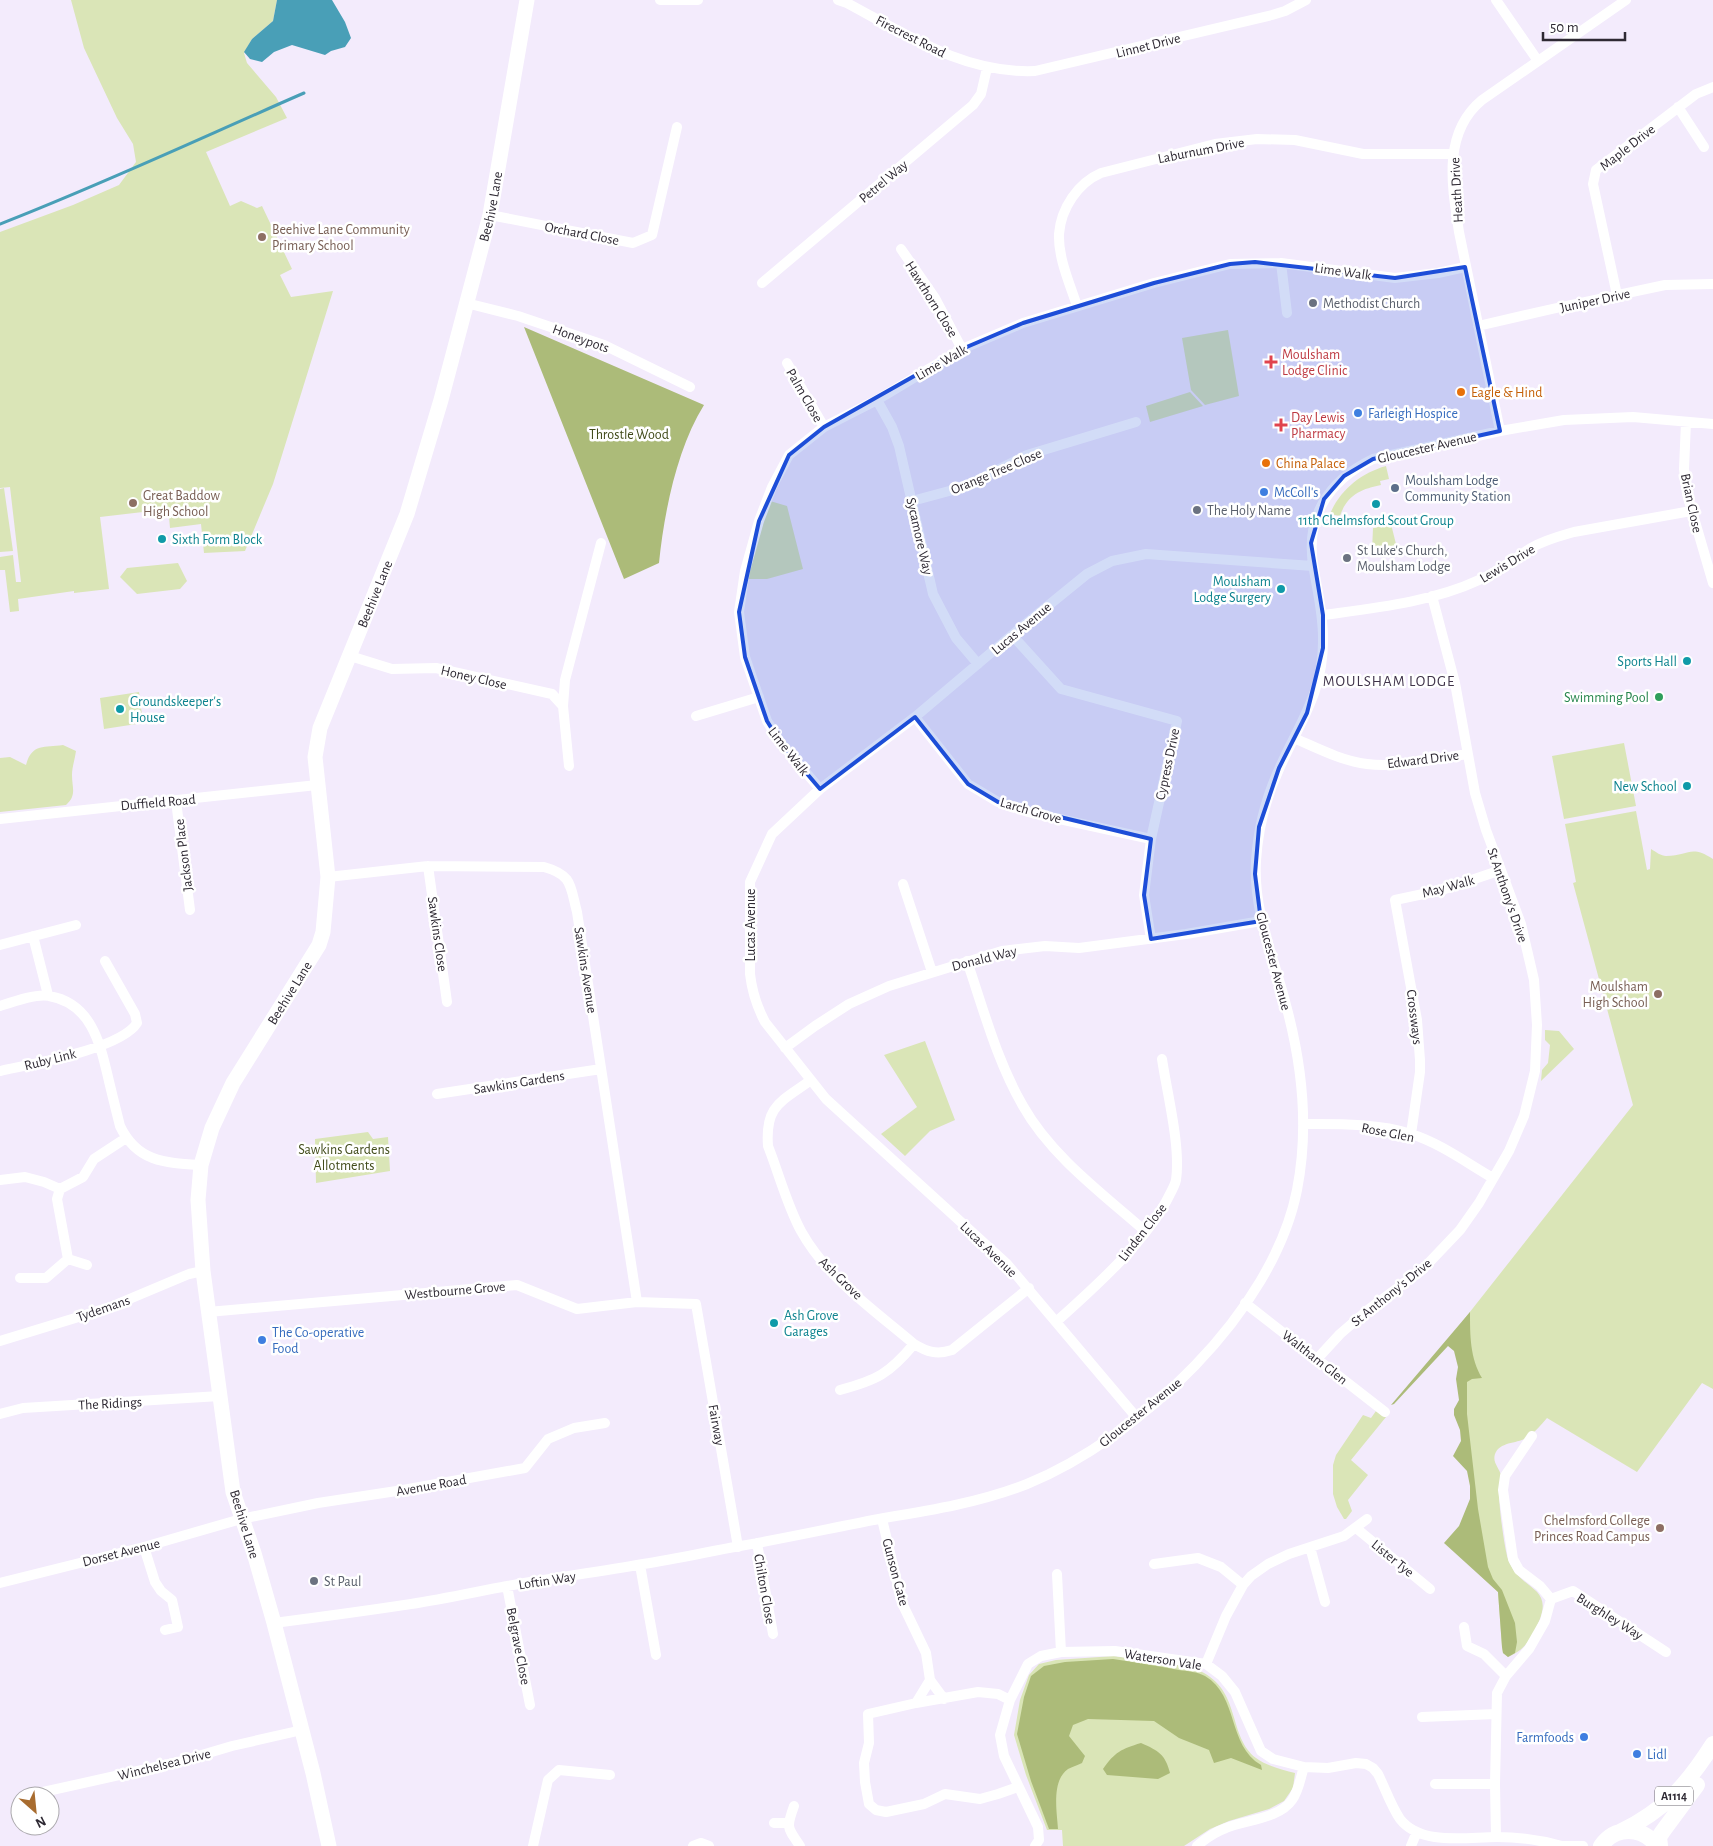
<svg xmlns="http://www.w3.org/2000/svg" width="1713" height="1846" viewBox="0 0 1713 1846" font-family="'Alegreya Sans',sans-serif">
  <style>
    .green { fill: #dae5b7 }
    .forest { fill: #acbb79 }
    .water { fill: #499fb7 }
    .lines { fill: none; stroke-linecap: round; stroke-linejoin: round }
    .stream { stroke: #499fb7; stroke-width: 3 }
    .minor { stroke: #fff; stroke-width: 10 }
    .secondary { stroke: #fff; stroke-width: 15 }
    .primary { stroke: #fff; stroke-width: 16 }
    .marked { fill: #1d4ed8; fill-opacity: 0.2; stroke: #1d4ed8; stroke-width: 4; stroke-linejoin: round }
    .education-dot { fill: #8d6e63; stroke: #fff; stroke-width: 2 }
    .worship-dot { fill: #6b7280; stroke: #fff; stroke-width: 2 }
    .health-dot { fill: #e0444e; stroke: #fff; stroke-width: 2 }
    .food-dot { fill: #e8710a; stroke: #fff; stroke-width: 2 }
    .shop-dot { fill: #3f7fe0; stroke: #fff; stroke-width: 2 }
    .service-dot { fill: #5c6f8a; stroke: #fff; stroke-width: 2 }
    .culture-dot { fill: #0f9aa8; stroke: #fff; stroke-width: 2 }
    .leisure-dot { fill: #2e9e5b; stroke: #fff; stroke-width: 2 }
    .labels { text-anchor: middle; stroke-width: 5; stroke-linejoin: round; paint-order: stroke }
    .shield { fill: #fff; stroke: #6d6970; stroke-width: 1 }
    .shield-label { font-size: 12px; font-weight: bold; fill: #2e2933 }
    .street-label { font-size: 14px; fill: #2e2933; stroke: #fff }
    .education-label { font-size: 14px; fill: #785e54; stroke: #fff; text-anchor: start }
    .worship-label { font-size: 14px; fill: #5b616d; stroke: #fff; text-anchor: start }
    .health-label { font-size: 14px; fill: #be3a42; stroke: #fff; text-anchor: start }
    .food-label { font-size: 14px; fill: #c56008; stroke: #fff; text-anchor: start }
    .shop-label { font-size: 14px; fill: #366cbe; stroke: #fff; text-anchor: start }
    .park-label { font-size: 14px; fill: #414b1a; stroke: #fff }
    .service-label { font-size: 14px; fill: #4e5e75; stroke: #fff; text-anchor: start }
    .culture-label { font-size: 14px; fill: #0d838f; stroke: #fff; text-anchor: start }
    .leisure-label { font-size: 14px; fill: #27864d; stroke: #fff; text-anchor: end }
    .neighbourhood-label { font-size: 15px; letter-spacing: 1px; fill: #40344a; stroke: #fff }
  </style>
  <rect width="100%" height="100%" fill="#f3ebfc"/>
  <path class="green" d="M71,0H277L273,21L252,39L244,53L247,63L276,97L287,118L206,152L230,206L241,201L257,208L262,206L292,269L280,275L291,297L333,291L273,484L245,551L204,553L201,524L170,528L169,517L161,518L160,510L100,517L109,589L74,593V591L18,599L19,611L10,612L5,570H0V557L13,555L16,582H21L10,487L0,488V232L73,205L119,185L136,162L133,144L117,118L84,48Z
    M1228,330L1239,396L1205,405L1191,390L1182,338Z
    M1190,392L1203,406L1150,422L1146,406Z
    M1386,466L1389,479L1380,481L1381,485C1361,489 1347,495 1340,516L1330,514C1340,490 1361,473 1386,466Z
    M4,488L13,551L0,552V489Z
    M770,501L787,506L803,569L767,579H746Z
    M1391,524L1398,552L1372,551L1373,528Z
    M178,563L187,581L180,589L137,594L120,577L127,568Z
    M139,692L143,723L104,729L100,698Z
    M1624,743L1636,806L1564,819L1552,756Z
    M63,745L76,751C75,759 72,767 72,775C72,788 77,795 66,805L0,812V758L10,757L26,765C32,743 44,748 63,745Z
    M1636,811L1647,870L1650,869L1651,849C1656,852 1661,856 1666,856C1689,856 1690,844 1713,859V1389L1702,1383L1637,1472L1547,1418C1541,1425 1535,1432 1528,1437C1518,1444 1500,1441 1495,1454C1492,1463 1500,1468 1501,1476C1501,1479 1499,1483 1499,1487C1498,1500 1504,1547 1508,1559C1520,1593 1558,1584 1536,1628C1528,1643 1524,1650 1508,1657L1503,1653L1502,1647L1498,1592L1483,1578L1460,1380L1462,1322L1633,1105L1573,883L1576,882L1565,824Z
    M1545,1030L1559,1031L1574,1049L1541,1081L1542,1070L1548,1063L1550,1045L1545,1040Z
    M925,1041L955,1120L930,1131L905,1156L881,1134L917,1107L884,1055Z
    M368,1132L373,1139L388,1137L390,1171L316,1183L315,1139Z
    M1376,1411L1386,1417L1351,1460L1368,1475L1348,1500L1352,1511L1346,1519H1344L1337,1507L1333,1494V1465L1336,1455L1363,1415L1371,1418Z
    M1114,1656C1137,1660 1185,1662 1204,1673C1241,1694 1228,1736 1256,1758C1267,1766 1282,1770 1295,1773L1293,1788L1284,1801L1269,1809L1229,1821L1210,1829L1184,1846H1063L1062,1830H1047L1026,1775L1014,1735L1020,1700L1029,1675L1039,1664L1056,1660Z"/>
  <path class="forest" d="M524,327L704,405C677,448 664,513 659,563L624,579Z
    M1470,1312C1470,1335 1470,1358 1482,1378L1472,1379L1467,1382V1414L1478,1509L1488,1567L1493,1579L1502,1590L1515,1623L1517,1642L1515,1653L1508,1657L1503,1653L1502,1647L1498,1592L1444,1543L1459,1526L1470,1499V1486L1467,1471L1453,1456L1461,1441L1460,1430L1454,1415V1409L1459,1400L1456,1379L1458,1367L1454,1351L1448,1346L1394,1404L1391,1405Z
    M1113,1659C1135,1662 1157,1666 1179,1670C1187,1671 1198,1672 1205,1676C1239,1696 1227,1745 1261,1765L1262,1770L1231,1758L1214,1763L1209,1750L1179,1738L1154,1721L1088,1719L1073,1725L1069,1736L1085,1756L1082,1763C1078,1765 1072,1767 1068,1769C1051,1781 1057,1812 1058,1829H1049L1031,1781L1017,1734L1024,1697L1031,1676L1044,1666L1065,1662Z
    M1141,1743C1159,1751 1165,1754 1170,1773L1158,1779L1107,1775L1103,1769C1115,1752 1121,1749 1141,1743Z"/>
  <path class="water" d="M277,0H332L345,22L351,38L345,47L331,51L325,55L292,45L274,52L262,62L250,59L244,52L252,39L273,21Z"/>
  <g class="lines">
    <path class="stream" d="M0,224C103,184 203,137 304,93"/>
    <path class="minor" d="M660,0H698
      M838,0L847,3C907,35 965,74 1035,71L1272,15L1285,11L1306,0
      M1496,0L1538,61
      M1678,107L1704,147
      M490,215L633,243L652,235L677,127
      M901,249L935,298L962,349
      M1281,263L1287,313
      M762,283L973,105L981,94L987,68
      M1617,295L1593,184L1596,170L1696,94L1713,87
      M466,303L518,316L604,345L690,387
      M1077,306C1070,284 1058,258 1059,234C1061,208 1078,183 1101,173L1215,144L1257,139L1295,140L1363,154H1453
      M1478,326L1552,309L1665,285L1713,284
      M787,363L824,427
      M877,400L892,427L899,446L933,594L956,638L978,664
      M1686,422L1684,469L1687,494L1713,583
      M1500,431L1459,232C1452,186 1442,133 1482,100L1626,0
      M912,501L964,487L1027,455L1136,422
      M1323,615C1374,608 1432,602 1479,580C1498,572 1514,559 1531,548C1544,540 1560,536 1574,532L1691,511
      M1012,635L1061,689L1177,721L1151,839L1144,895L1151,939
      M350,656L392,669L436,668L552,694L563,706L569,766
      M563,706L565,680L601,543
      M696,716L759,697
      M915,717L968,784L998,802L1032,813L1151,839
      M1294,738C1317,748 1342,761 1367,764C1398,768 1436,759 1467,754
      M820,789L780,742L767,721L745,657L739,612L745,571L759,521L772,487L789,455L824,427L877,400L962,349L1023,323L1154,283L1230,264L1281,263L1395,278L1438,273L1465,267
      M176,801L190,910
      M0,819L317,785
      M428,866L447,1002
      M328,877L428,866L544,867C573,875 570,886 577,912L637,1302
      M903,884L932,972
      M33,936L48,995
      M0,945L76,925
      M967,961C984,1011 997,1061 1023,1106C1051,1156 1103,1194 1145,1231
      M0,1006C12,1002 37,993 49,996C91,1003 100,1043 108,1077C112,1094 116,1110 120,1126C137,1162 165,1163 201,1165
      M785,1048L815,1026L849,1004L889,986L1002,951L1045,946L1079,948L1186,934L1261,921
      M0,1071C31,1064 121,1049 137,1023L135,1014L105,961
      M811,1080C781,1102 765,1105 768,1146C779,1174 787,1205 801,1231C827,1278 874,1310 914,1344C927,1352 937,1355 952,1350L1029,1288
      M437,1094L601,1069
      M1303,1124C1336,1124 1379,1123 1411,1134C1440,1143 1467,1163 1493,1178
      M1411,1134L1420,1072V1060L1417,1020L1395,900L1442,890L1501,870
      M0,1180L25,1177L44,1182L60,1189
      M68,1259L87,1265
      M20,1278H46L68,1259L57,1199L60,1189L83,1177L94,1159L126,1138
      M1245,1303L1385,1412
      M208,1312L517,1285L577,1309L637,1302L696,1304L738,1547
      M1056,1322C1094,1288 1148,1240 1170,1194C1172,1190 1175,1185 1176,1180C1181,1147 1167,1093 1162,1059
      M0,1341L108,1308L189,1274L203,1271
      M1317,1359L1340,1334L1369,1309L1422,1270L1460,1230L1479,1203L1509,1151L1524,1116L1535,1071L1537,1025L1534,980L1521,924L1486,830L1475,793L1455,683L1432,596
      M840,1390C877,1380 889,1374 914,1344
      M0,1414L23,1408L220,1396
      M1137,1418L1007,1264L826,1099L765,1022C757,1007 752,991 750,974V882L772,834L820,789L915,717L1012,635L1087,574L1112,561L1146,554L1313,566
      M882,1519L902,1603L926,1653L930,1680L944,1699
      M1356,1528L1430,1589
      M757,1543L773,1634
      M144,1547L155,1582L161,1591L172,1600L178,1627L165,1630
      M1310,1547L1325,1602
      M1154,1564L1198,1558L1221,1567L1243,1585
      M640,1565L656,1655
      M1057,1574L1061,1652
      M0,1583L144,1547L241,1519L318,1503L403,1490L525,1468L548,1439L574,1428L605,1423
      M507,1586L530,1705
      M1551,1599L1573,1591L1666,1652
      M274,1623C320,1617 365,1611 411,1604C443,1599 475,1592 507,1586C552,1578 598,1572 643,1564C675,1559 707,1552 740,1546C788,1538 836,1527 884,1518C933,1510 981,1502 1027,1484C1139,1438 1273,1312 1297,1190C1309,1129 1302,1064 1286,1005C1274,957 1253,912 1256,861C1258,828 1266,797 1280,767C1300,722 1324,691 1323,638C1323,614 1318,594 1314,570C1304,519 1327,481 1373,459L1500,431L1564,420L1633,417L1713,424
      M1464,1627L1467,1646L1484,1654L1506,1676
      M1206,1664L1226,1616L1243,1585L1251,1576L1268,1564L1289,1554L1344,1536L1367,1519
      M1010,1700L998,1694L978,1692L916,1703L868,1714L869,1743L864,1763L865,1782L869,1804L876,1810L886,1812L924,1804L945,1794L980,1799L998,1794L1018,1787
      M916,1703L930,1680
      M1422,1717L1496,1714
      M1435,1784H1495
      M25,1796L178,1762L232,1746L302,1730
      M794,1806C786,1828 787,1827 800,1846
      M774,1823H788
      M1496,1837L1495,1784L1497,1693L1506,1676L1529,1649L1545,1621L1551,1599L1540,1586L1519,1570L1513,1559L1505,1504L1503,1490L1505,1476L1532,1436
      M533,1846L548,1780L559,1770L610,1775
      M693,1846L701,1843L709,1846
      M1035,1846L1039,1840L1038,1827L1004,1756L1000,1735L1010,1700L1028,1664L1041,1656L1061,1652L1115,1651L1206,1664L1222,1676L1235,1692L1261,1751L1273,1759L1304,1767L1328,1768L1356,1763L1366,1764L1373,1768L1378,1774C1385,1788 1391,1806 1400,1819C1421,1846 1466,1837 1497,1837C1520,1837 1540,1840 1562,1846
      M1197,1846C1206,1838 1215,1832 1226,1828C1245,1820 1279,1819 1292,1800C1299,1790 1300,1779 1304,1767
      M1411,1846L1416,1834
      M1563,1846H1583"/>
    <path class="secondary" id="s1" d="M329,1846L313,1773L274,1623L254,1553L233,1492L203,1271L198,1200L201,1165L212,1128L233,1083L319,945L323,932L328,877L315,757L320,728L407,514L441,400L490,215L527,0"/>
    <path class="primary" d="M1620,1832C1665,1810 1687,1785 1713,1744
      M1601,1846C1615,1826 1642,1826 1657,1846
      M1660,1846L1659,1837L1663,1831L1697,1785"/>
  </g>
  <path class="marked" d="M1255,262L1395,278L1465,267L1500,431L1373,459L1344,476L1324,499L1311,543L1323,615V648L1307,713L1279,768L1259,827L1255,874L1261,921L1151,939L1144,895L1151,839L998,802L968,784L915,717L820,789L780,742L767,721L745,657L739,612L759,521L789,455L824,427L962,349L1023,323L1154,283L1230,264Z"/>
  <g class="education-dot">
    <circle cx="262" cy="237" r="5"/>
    <circle cx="133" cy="503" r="5"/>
    <circle cx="1658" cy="994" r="5"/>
    <circle cx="1660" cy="1528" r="5"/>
  </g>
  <g class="worship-dot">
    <circle cx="1313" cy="303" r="5"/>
    <circle cx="1197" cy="510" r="5"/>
    <circle cx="1347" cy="558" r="5"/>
    <circle cx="314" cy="1581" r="5"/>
  </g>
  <g class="health-dot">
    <path d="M1268.5 354.5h5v5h5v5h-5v5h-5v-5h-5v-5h5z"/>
    <path d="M1278.5 417.5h5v5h5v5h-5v5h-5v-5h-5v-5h5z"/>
  </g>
  <g class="food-dot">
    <circle cx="1461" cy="392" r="5"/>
    <circle cx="1266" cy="463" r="5"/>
  </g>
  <g class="shop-dot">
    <circle cx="1358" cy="413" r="5"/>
    <circle cx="1264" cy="492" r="5"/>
    <circle cx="262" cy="1340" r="5"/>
    <circle cx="1584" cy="1737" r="5"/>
    <circle cx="1637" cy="1754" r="5"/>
  </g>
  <circle class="service-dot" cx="1395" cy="488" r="5"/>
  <g class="culture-dot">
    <circle cx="1376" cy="504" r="5"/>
    <circle cx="162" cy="539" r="5"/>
    <circle cx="1281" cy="589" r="5"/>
    <circle cx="1687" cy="661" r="5"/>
    <circle cx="120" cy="709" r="5"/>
    <circle cx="1687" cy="786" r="5"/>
    <circle cx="774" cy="1323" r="5"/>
  </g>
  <circle class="leisure-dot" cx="1659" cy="697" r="5"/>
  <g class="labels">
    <rect class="shield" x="1655" y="1786.5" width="38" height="19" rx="4"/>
    <g class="shield-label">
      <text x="1674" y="1800">A1114</text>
    </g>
    <g class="street-label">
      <text transform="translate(911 36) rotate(27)" y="5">Firecrest Road</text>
      <text transform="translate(1148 45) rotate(-14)" y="5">Linnet Drive</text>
      <text transform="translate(1627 147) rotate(-38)" y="5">Maple Drive</text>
      <text transform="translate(1201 150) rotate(-11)" y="5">Laburnum Drive</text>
      <text transform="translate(883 181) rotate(-40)" y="5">Petrel Way</text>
      <text transform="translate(1456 190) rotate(-93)" y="5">Heath Drive</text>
      <text dy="5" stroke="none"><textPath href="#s1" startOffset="1716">Beehive Lane</textPath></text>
      <text transform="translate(582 233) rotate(11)" y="5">Orchard Close</text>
      <text transform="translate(1343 271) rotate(8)" y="5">Lime Walk</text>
      <text transform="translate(932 299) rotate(58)" y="5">Hawthorn Close</text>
      <text transform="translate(1595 300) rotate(-12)" y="5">Juniper Drive</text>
      <text transform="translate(581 338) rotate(20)" y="5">Honeypots</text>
      <text transform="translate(941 362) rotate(-30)" y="5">Lime Walk</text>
      <text transform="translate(805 395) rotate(60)" y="5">Palm Close</text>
      <text transform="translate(1427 447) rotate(-13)" y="5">Gloucester Avenue</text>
      <text transform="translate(996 471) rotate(-23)" y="5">Orange Tree Close</text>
      <text transform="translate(1692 503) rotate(78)" y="5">Brian Close</text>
      <text transform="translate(920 536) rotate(77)" y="5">Sycamore Way</text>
      <text transform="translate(1507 563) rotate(-31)" y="5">Lewis Drive</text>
      <text dy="5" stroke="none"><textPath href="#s1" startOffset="1311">Beehive Lane</textPath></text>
      <text transform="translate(1021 628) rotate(-40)" y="5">Lucas Avenue</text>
      <text transform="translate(474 677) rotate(13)" y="5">Honey Close</text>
      <text transform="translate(789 751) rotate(52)" y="5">Lime Walk</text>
      <text transform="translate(1423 759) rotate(-7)" y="5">Edward Drive</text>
      <text transform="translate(1167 764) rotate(-78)" y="5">Cypress Drive</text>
      <text transform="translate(158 802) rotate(-5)" y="5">Duffield Road</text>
      <text transform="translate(1031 810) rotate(16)" y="5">Larch Grove</text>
      <text transform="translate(183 855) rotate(-97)" y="5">Jackson Place</text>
      <text transform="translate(1448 886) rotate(-15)" y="5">May Walk</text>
      <text transform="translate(1508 895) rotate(71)" y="5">St Anthony's Drive</text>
      <text transform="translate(750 925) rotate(-90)" y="5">Lucas Avenue</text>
      <text transform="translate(438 934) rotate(82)" y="5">Sawkins Close</text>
      <text transform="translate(984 958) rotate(-14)" y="5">Donald Way</text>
      <text transform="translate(1274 961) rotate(75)" y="5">Gloucester Avenue</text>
      <text transform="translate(586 970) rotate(81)" y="5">Sawkins Avenue</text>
      <text dy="5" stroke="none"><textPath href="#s1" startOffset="891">Beehive Lane</textPath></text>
      <text transform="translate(1415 1017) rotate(83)" y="5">Crossways</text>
      <text transform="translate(50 1059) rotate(-14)" y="5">Ruby Link</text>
      <text transform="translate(519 1082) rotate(-9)" y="5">Sawkins Gardens</text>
      <text transform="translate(1388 1132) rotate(11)" y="5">Rose Glen</text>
      <text transform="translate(1142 1232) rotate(-52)" y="5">Linden Close</text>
      <text transform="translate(989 1249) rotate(44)" y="5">Lucas Avenue</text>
      <text transform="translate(841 1278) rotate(44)" y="5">Ash Grove</text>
      <text transform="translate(455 1290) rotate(-5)" y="5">Westbourne Grove</text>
      <text transform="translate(1391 1292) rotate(-39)" y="5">St Anthony's Drive</text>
      <text transform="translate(103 1308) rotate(-19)" y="5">Tydemans</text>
      <text transform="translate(1315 1357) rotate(38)" y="5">Waltham Glen</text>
      <text transform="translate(110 1403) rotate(-3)" y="5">The Ridings</text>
      <text transform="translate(1140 1412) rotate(-39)" y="5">Gloucester Avenue</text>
      <text transform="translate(717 1425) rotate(80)" y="5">Fairway</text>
      <text transform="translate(431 1485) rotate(-10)" y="5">Avenue Road</text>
      <text transform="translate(245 1524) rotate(73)" y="5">Beehive Lane</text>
      <text transform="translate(121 1552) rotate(-14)" y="5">Dorset Avenue</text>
      <text transform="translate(1393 1558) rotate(39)" y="5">Lister Tye</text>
      <text transform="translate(896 1572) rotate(75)" y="5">Gunson Gate</text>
      <text transform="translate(547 1580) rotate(-9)" y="5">Loftin Way</text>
      <text transform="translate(765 1589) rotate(80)" y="5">Chilton Close</text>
      <text transform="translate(1610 1616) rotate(32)" y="5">Burghley Way</text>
      <text transform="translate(519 1646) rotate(79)" y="5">Belgrave Close</text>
      <text transform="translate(1163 1659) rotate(9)" y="5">Waterson Vale</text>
      <text transform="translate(164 1764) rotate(-14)" y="5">Winchelsea Drive</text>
    </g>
    <g class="education-label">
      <text x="272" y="234">Beehive Lane Community<tspan x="272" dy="16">Primary School</tspan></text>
      <text x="143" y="500">Great Baddow<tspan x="143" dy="16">High School</tspan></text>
      <text x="1648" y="991" text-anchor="end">Moulsham<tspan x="1648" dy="16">High School</tspan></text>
      <text x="1650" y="1525" text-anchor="end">Chelmsford College<tspan x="1650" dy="16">Princes Road Campus</tspan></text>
    </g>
    <g class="worship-label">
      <text x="1323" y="308">Methodist Church</text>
      <text x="1207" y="515">The Holy Name</text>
      <text x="1357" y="555">St Luke's Church,<tspan x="1357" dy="16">Moulsham Lodge</tspan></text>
      <text x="324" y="1586">St Paul</text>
    </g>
    <g class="health-label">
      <text x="1282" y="359">Moulsham<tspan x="1282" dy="16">Lodge Clinic</tspan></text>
      <text x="1291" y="422">Day Lewis<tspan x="1291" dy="16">Pharmacy</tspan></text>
    </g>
    <g class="food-label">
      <text x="1471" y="397">Eagle &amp; Hind</text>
      <text x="1276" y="468">China Palace</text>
    </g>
    <g class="shop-label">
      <text x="1368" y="418">Farleigh Hospice</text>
      <text x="1274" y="497">McColl's</text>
      <text x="272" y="1337">The Co-operative<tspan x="272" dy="16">Food</tspan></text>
      <text x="1574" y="1742" text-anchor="end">Farmfoods</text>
      <text x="1647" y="1759">Lidl</text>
    </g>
    <g class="park-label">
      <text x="629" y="439">Throstle Wood</text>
      <text x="344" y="1154">Sawkins Gardens<tspan x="344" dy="16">Allotments</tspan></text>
    </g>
    <g class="service-label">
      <text x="1405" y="485">Moulsham Lodge<tspan x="1405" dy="16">Community Station</tspan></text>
    </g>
    <g class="culture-label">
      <text x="1376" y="525" text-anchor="middle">11th Chelmsford Scout Group</text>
      <text x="172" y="544">Sixth Form Block</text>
      <text x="1271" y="586" text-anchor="end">Moulsham<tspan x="1271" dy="16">Lodge Surgery</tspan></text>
      <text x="1677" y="666" text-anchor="end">Sports Hall</text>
      <text x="130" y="706">Groundskeeper's<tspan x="130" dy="16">House</tspan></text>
      <text x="1677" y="791" text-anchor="end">New School</text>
      <text x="784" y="1320">Ash Grove<tspan x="784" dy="16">Garages</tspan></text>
    </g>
    <g class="leisure-label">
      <text x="1649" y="702">Swimming Pool</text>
    </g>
    <g class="neighbourhood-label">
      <text x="1389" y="686">MOULSHAM LODGE</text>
    </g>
  </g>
  <g transform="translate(35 1811) rotate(153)"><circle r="24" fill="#ffffff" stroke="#aba9ad"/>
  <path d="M0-4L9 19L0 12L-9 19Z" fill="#a86c2f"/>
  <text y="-8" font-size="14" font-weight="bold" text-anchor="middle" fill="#2e2933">N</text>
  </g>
  <path d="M1543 32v8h82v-8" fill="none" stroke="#2e2933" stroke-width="2.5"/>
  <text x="1550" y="32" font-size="15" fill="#2e2933" stroke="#ffffff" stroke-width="4" paint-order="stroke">50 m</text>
</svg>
